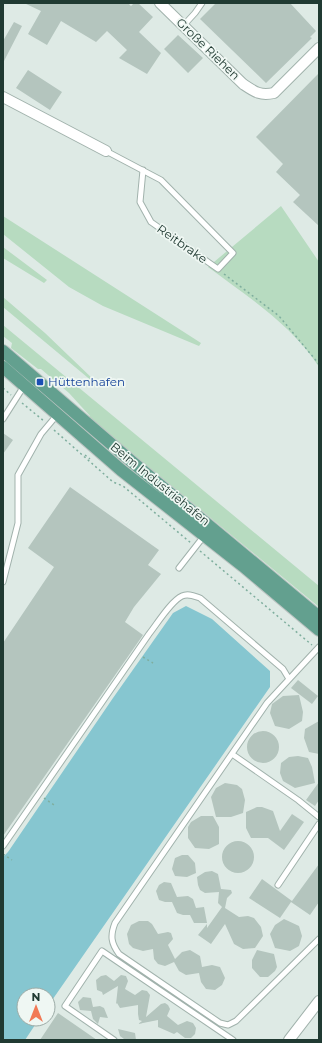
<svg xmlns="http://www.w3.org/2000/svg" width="322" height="1043" viewBox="0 0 322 1043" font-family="Montserrat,sans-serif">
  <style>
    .green { fill: #b7dbc0 }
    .water { fill: #86c6d0 }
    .building { fill: #b4c5be }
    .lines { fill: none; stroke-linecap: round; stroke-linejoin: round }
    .lane-casing { stroke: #a1b2ac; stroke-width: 7 }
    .street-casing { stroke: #a1b2ac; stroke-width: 12 }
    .primary-casing { stroke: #bcc4c2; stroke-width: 14 }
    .path { stroke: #7fae9e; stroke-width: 1.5; stroke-dasharray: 2 3; stroke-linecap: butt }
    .lane { stroke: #fff; stroke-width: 5 }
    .street { stroke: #fff; stroke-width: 10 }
    .primary { stroke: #63a08f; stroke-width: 12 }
    .transit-dot { fill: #1a4fb4; stroke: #eff7f3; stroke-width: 1.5 }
    .labels { text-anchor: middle; stroke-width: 3.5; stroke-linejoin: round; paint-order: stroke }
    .street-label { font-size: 12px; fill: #203a32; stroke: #eff7f3 }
    .transit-label { font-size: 12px; fill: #164399; stroke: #eff7f3; text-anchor: start }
  </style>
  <rect width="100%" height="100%" fill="#deeae5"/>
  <path class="green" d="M281,206L319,262V367C291,324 248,297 208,267Z
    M3,216L201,343L199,346L103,306L69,287L3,234Z
    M3,247L47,280L44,283L3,258Z
    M3,297L45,333L94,380L93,382L3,307Z
    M3,325L319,586V607L89,418L90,416L69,393L41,369H38L11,348L12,343L3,336Z"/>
  <path class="water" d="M186,606L212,619L270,671V687L48,1006V995H24V1019H39L25,1040H3V857L8,852L113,698L173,613Z"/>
  <path class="building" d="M24,3H128L131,6L134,3H138L153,17L139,32L161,53L147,74L119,58L127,50L107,31L96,42L61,21L47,45L28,34L41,11Z
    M216,3H290L316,31L310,37L312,38L266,83L200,19Z
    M14,22L22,26L3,63V41Z
    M178,35L203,58L188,73L164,49Z
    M28,70L62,92L50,110L16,88Z
    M319,73V226L293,202L300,195L276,172L283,164L256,137Z
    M3,433L13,440L3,454Z
    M70,487L159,550L148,565L161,574L134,607L125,622L143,635L3,836V643L54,567L28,548Z
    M298,680L318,696L312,704L291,688Z
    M299,695L303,712L302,721L289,729L275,726L270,713L272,704L283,696Z
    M319,721V754L309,752L304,738L305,729Z
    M247 747a16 16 0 1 1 32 0a16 16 0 1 1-32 0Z
    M298,756L308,758L312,767L315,783L295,788L283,781L280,773L281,763L289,757Z
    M319,782V800L315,806L306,800Z
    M225,783L237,785L242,789L245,800L243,813L231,817H216L211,797L216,788Z
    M257,807H262L273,811L280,831L292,814L304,822L284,850L268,838H251L246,828V812Z
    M201,816H213L219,827V844L209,849L195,848L188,838V827L191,822Z
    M222 857a16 16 0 1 1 32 0a16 16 0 1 1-32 0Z
    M182,855H188L195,863L196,873L187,877L175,876L172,869L175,858Z
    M319,864V902L310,915L291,902L280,918L249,898L262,879L292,901Z
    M212,871L218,874L221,889L231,890L232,893L227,898L225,908L239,917L248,916L254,918L261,927L263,936L255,948L243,949L234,944L225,924L211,944L198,935L207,924V928L222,907L218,903L219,892L205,893L200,890L198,885L197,877L205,872Z
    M164,882L171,883L177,897L188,896L193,899L196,908L204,907L207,923H194L190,915H183L177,913L172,902H165L159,900L156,891L159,885Z
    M284,919L299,926L302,936L299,946L290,951L275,948L270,934L275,925Z
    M139,921H148L152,924L158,934L168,932L171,933L173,939L168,945L175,959L182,952L190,950L200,956L202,967L212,965L220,967L225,978L222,985L215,990L206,989L201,982L199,973L186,975L179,971L174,962L165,966L158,964L154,959L153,949L143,951L133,948L129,944L127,934L131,925Z
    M257,950L274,954L277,967L275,971L268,977H260L252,968V960Z
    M106,975L114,981L121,975L126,976L128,981L125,989L135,995L142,990L147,991L150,995L146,1017L161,1004L165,1003L168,1005L170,1009L167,1016L178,1025L187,1021L193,1023L196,1028L195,1034L191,1038H185L177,1032L174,1034L158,1027V1020L138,1024L142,1021L139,1020L138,1014V1005L120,1008L117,1003L116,1004L118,986L103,995L102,992L97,990L96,980L101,976Z
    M83,997L91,998L93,1007L100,1006L104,1008L108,1018L100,1017L98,1024L93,1019L91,1011L80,1010L78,1002Z
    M58,1013L97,1040H40Z
    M118,1029L135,1033L136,1040L124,1039L120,1036Z"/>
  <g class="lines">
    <defs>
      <path id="lane" d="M183,26L195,13L202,3
        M106,151L161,180L233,253L218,269L151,222L140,202L143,170
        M3,419L24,386
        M179,568L204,536
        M3,582L18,523V475L41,434L57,415
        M319,647L267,703L115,923C110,936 111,943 119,954L220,1023L228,1025L236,1021L319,939
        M232,754L298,800L319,817
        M3,846L149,634C157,624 171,601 182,596C188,593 194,596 200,598L283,669L289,679
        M278,885L319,824
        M114,1040L65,1006L102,951L233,1040"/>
      <path id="street" d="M160,3L243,84C255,92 260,96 274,93L319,48
        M3,97L106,151
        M289,1040L319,1001"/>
      <path id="primary" d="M3,351L131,461L319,617
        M3,367L121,470L243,566L319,630"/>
    </defs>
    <use href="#lane" class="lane-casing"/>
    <use href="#street" class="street-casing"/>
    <use href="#primary" class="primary-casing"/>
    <path class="path" d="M224,274L279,316L319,364
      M3,388L11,395
      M22,403L44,421
      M54,430L113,482L123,486L191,543
      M85,455L90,459
      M200,551L312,645
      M143,657L153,663
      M44,798L54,805
      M3,854L12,860"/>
    <use href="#lane" class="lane"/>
    <use href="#street" class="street"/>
    <use href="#primary" class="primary"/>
  </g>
  <rect class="transit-dot" x="36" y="378" width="8" height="8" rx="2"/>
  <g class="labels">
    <g class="street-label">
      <text transform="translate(208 49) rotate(44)" y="4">Große Riehen</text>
      <text transform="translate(182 244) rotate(35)" y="4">Reitbrake</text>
      <text transform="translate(160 484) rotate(39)" y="4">Beim Industriehafen</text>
    </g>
    <g class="transit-label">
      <text x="48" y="386">Hüttenhafen</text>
    </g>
  </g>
  <rect width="322" height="1043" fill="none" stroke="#203a32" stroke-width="8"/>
  <g transform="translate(36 1007)"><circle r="19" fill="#eff7f3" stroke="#9caba6"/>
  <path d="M0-3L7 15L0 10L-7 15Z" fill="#f17955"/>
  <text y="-6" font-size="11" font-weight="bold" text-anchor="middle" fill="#203a32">N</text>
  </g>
</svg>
